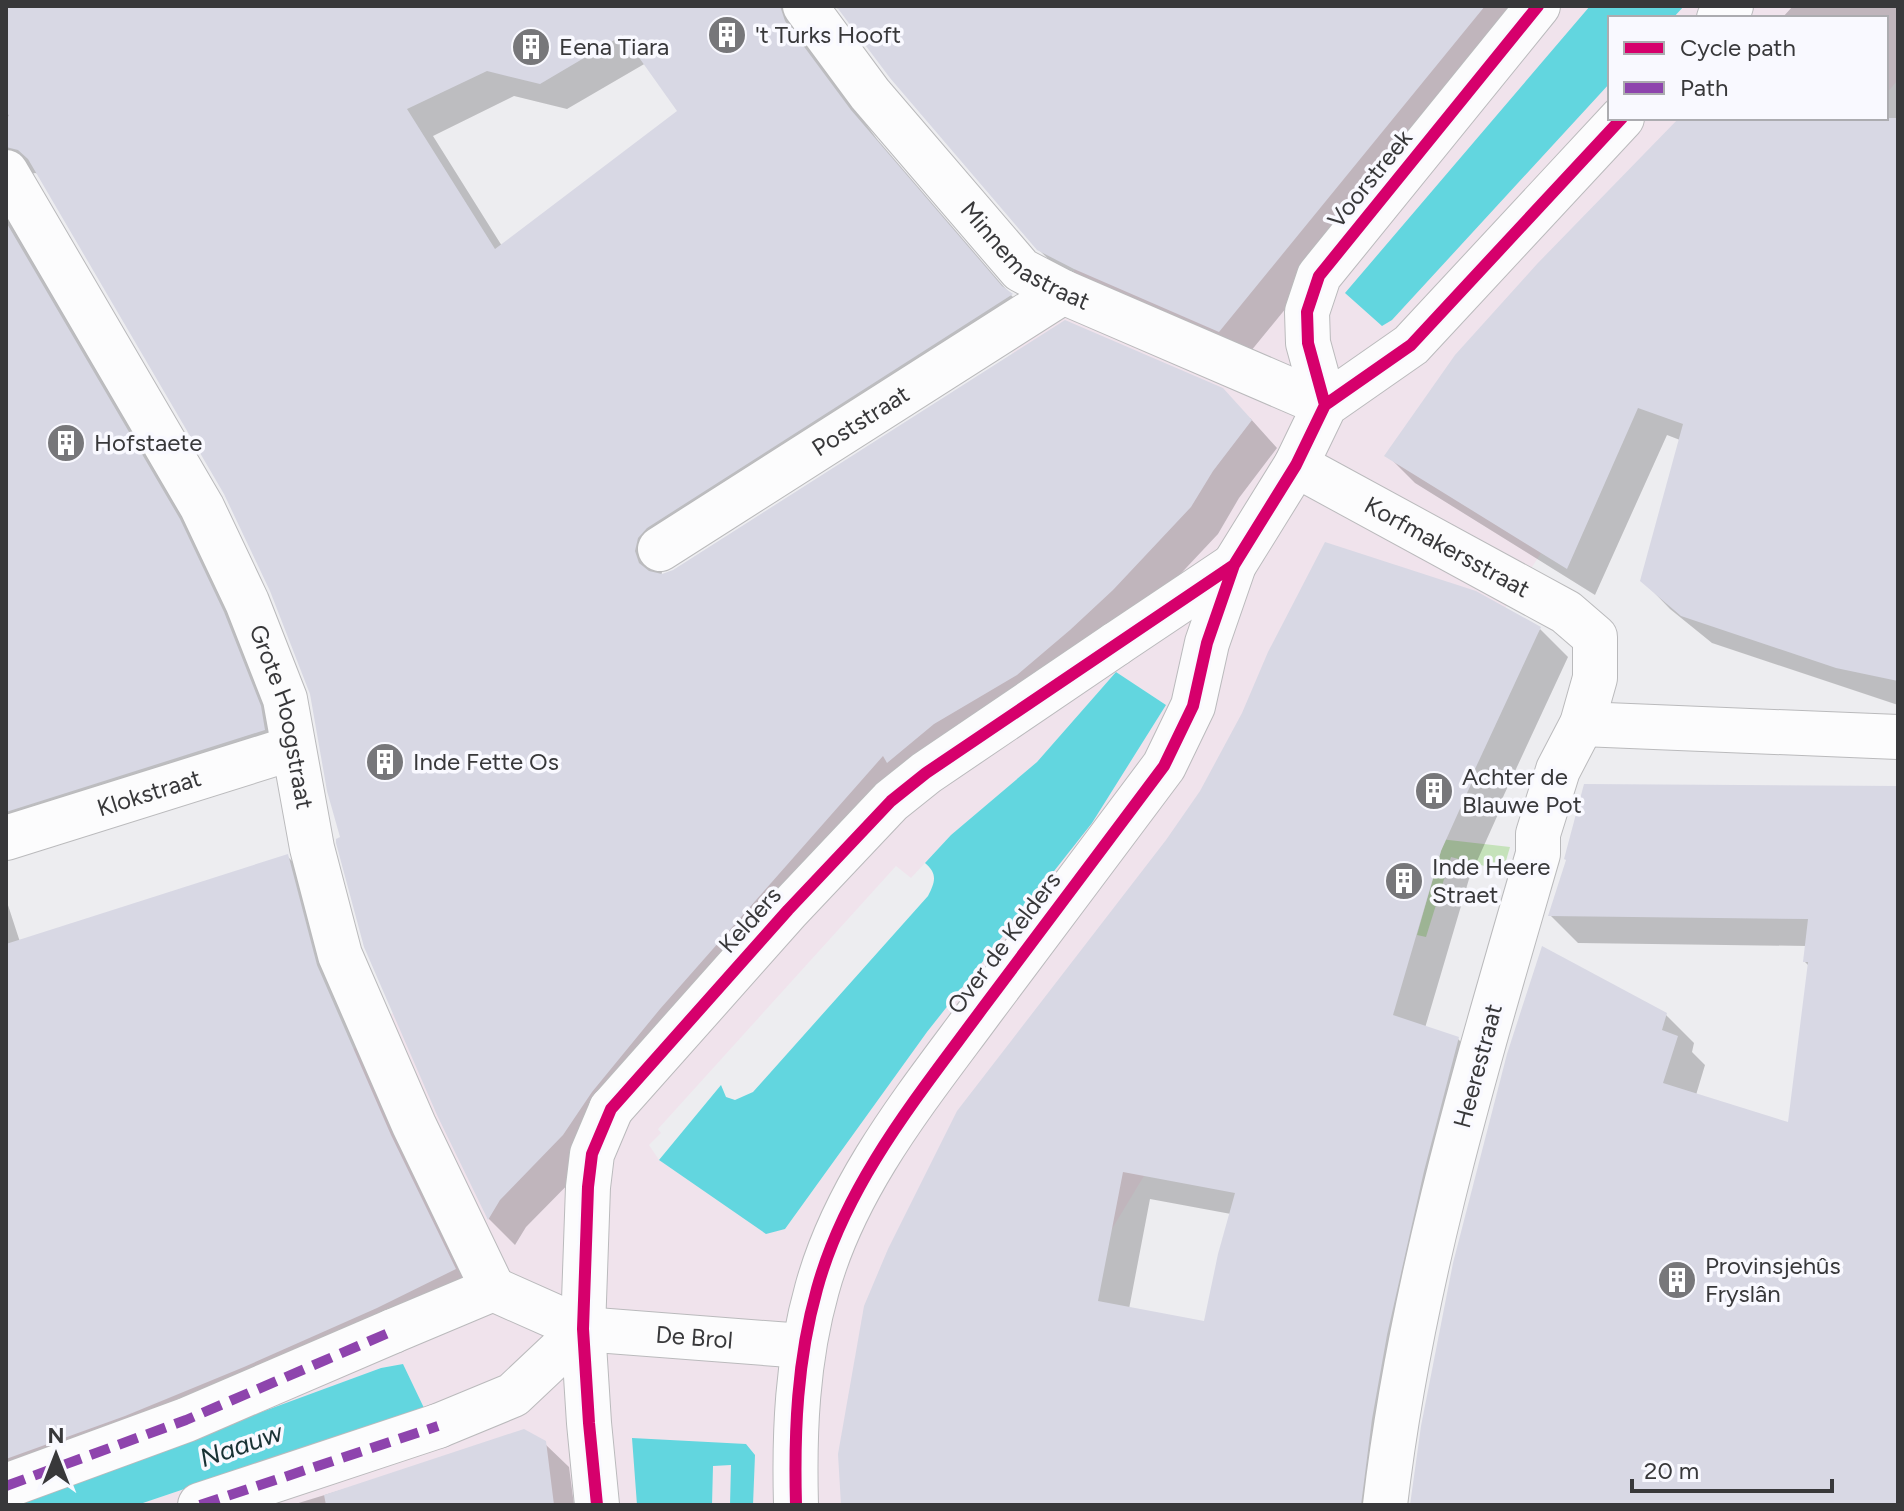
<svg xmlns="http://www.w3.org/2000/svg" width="1904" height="1511" viewBox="0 0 1904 1511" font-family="Figtree,sans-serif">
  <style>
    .commercial { fill: #f0e3ec; fill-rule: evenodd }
    .green { fill: #c5e2ba }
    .water { fill: #62d6df }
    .shadow { fill: #0003; fill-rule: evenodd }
    .building { fill: #d8d8e4; fill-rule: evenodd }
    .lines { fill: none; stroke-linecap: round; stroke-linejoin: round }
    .pedestrian-casing { stroke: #bababc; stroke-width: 46 }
    .minor-casing { stroke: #bababc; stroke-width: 46 }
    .pedestrian { stroke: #fcfcfd; stroke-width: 44 }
    .minor { stroke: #fcfcfd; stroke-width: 44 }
    .quiet { stroke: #8e44ad; stroke-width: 10; stroke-dasharray: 20 10; stroke-linecap: butt }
    .cycleway-casing { stroke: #f9f9ff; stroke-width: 17 }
    .cycleway { stroke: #d6006c; stroke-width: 12 }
    .labels { text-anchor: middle; stroke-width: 7; stroke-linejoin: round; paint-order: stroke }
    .poi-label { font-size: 24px; fill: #38383a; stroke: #f9f9ff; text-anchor: start }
    .street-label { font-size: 24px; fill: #38383a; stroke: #f9f9ff }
    .water-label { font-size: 26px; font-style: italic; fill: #193234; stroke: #f9f9ff }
  </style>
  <rect width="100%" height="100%" fill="#ededf0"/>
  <path class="commercial" d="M1273,6H1898V80L1886,94V18H1610V118H1865L1711,293L1259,985L1021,1380L1001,1505H137L423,1408L403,1364L381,1368L136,1460L6,1505V1203L350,1052L788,651ZM1116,672L1166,705L1092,823L927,1032L785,1229L738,1214L659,1160L649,1145L661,1133L658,1129L896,866L911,878L951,835L1037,762Z"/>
  <path class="green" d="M1440,839L1510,847L1503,871L1451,857L1426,937L1417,935L1442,847Z"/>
  <path class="water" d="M1590,6H1684L1673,18H1610V83L1392,320L1382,326L1345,293Z
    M1116,672L1166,705L1092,823L927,1032L785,1229L766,1234L659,1160L721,1085L726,1097L735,1100L753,1092L928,896C935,882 938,874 925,863L951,835L1037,762Z
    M403,1364L424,1408L137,1505H8L381,1368Z
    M632,1438L746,1444L755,1455L753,1505H730L731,1465L713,1466L712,1505H637Z"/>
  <path class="shadow" d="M6,6H1529L1489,60L1246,357L1066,276L1038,249L841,9L831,7L811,50L877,139L1011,295L1038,322L664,564L661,576L1250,418L1277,448L1239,498L1218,534L1140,617L961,750L590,1162L526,1227L515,1245L489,1219L439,1114L342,839L311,694L271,590L225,494L39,174L35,173L20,177L206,548L287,734L6,850ZM646,63L680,112L502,246L433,136L514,96L567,109Z
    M1793,6H1898V705L1712,643L1670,609L1642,580L1680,440L1667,435L1595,595L1415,483L1387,455L1683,118H1886V18H1782Z
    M1540,629L1568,657L1497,810L1499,812L1469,879L1425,1028L1458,1039L1486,1067L1392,1505H842ZM1150,1199L1231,1214L1205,1323L1129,1309Z
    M1898,787V1505H1412L1666,1015L1694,1043L1692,1052L1705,1065L1696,1095L1789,1125L1809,966L1805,962L1807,946L1578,943L1550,915Z
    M287,856L314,883L481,1296L6,1500V899L20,942Z
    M544,1443L569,1467L574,1505H292L390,1475Z"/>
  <path class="building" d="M6,6H780L785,21L851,110L1002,286L1013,294L647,528L638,538L635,551L639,563L649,571L662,574L673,570L1065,320L1223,388L1252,420L1213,471L1191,507L1113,590L1070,630L1017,675L934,724L887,763L883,756L660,1009L592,1092L563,1135L500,1200L488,1220L437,1115L364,947L336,843V839L340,837L327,791L310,694L270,591L224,494L28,159L18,150L6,147V117L9,116L6,110ZM623,35L677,111L495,249L407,109L487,71L540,84Z
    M836,6H1485L1219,332L1074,269L1037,250L890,78Z
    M1679,118H1898V681L1836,668L1681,616L1640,581L1683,424L1638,408L1567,569L1384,456L1455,355L1537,264Z
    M6,222L180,519L224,612L261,706L265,730L6,812Z
    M1325,542L1476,591L1541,627L1469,782H1472L1441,851L1393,1015L1459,1037L1424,1171L1387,1335L1372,1419L1361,1505H841L838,1454L864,1306L888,1249L957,1111L1166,840L1200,791L1242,713L1268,652ZM1123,1172L1235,1193L1218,1254L1204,1321L1098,1301Z
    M1584,784L1898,786V1505H1410L1421,1426L1453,1263L1507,1054L1542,946L1667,1013L1662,1030L1678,1036L1663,1083L1788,1122L1808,962H1803L1808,919L1548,916L1566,860L1564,859Z
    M288,854L317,965L391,1135L456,1269L377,1308L244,1367L125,1416L6,1459V944Z
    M524,1429L546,1441L554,1505H326L324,1495Z"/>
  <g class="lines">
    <defs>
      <path id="pedestrian" d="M611,1109L788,910L891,801L926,773L1116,644
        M6,1486L186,1420L393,1331
        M200,1505L438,1426"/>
      <g id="minor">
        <path id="s1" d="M805,6L870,94L1021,270L1063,292L1325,405"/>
        <path d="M1719,18L1731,6"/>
        <path id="s2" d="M6,172L202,507L247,602L285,699L312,848L340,955L414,1125L493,1289"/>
        <path d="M1325,405L1308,343L1307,312L1319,276L1538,6"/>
        <path id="s3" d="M1296,465L1566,612L1595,637V678L1582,724L1558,770L1538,834V854C1476,1068 1411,1283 1385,1505"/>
        <path id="s4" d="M660,549L1063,292"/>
        <path d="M1116,644L1234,565"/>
        <path d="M1582,724L1898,737"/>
        <path id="s5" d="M6,838L293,748"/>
        <path id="s6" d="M493,1289L583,1329L803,1346"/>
        <path d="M393,1331L493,1289"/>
        <path d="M438,1426L513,1395L583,1329"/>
        <path d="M597,1505L589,1423L583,1329L588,1187L592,1154L611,1109"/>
        <path d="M796,1505C794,1432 797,1360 817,1289C846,1183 918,1096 982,1009C1043,928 1103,847 1164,766L1193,706L1207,643L1234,565L1296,465L1325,405L1411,345L1622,118"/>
      </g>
    </defs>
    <use href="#pedestrian" class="pedestrian-casing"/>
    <use href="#minor" class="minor-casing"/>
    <use href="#pedestrian" class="pedestrian"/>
    <use href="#minor" class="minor"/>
    <path class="quiet" d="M6,1486L186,1420L393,1331
      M200,1505L438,1426"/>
    <defs>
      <path id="cycleway" d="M1325,405L1308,343L1307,312L1319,276L1538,6
        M597,1505L589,1423L583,1329L588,1187L592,1154L611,1109L788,910L891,801L926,773L1234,565
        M796,1505C794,1432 797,1360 817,1289C846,1183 918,1096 982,1009C1043,928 1103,847 1164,766L1193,706L1207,643L1234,565L1296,465L1325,405L1411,345L1622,118"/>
    </defs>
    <use href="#cycleway" class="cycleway-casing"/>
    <use href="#cycleway" class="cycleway"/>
  </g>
  <defs>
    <symbol id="building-disc" viewBox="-11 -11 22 22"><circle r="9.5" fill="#77777a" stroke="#f9f9ff"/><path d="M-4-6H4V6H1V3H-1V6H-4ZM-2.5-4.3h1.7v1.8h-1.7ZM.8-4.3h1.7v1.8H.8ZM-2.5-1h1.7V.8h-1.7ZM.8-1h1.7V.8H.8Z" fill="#fff"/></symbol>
  </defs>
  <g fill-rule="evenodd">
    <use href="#building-disc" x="705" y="13" width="44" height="44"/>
    <use href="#building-disc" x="509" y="25" width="44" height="44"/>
    <use href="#building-disc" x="44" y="421" width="44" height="44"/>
    <use href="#building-disc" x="363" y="740" width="44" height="44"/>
    <use href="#building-disc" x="1412" y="769" width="44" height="44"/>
    <use href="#building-disc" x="1382" y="859" width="44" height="44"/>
    <use href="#building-disc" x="1655" y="1258" width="44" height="44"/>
  </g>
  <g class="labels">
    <g class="poi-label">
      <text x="755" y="43">'t Turks Hooft</text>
      <text x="559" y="55">Eena Tiara</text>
      <text x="94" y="451">Hofstaete</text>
      <text x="413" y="770">Inde Fette Os</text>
      <text x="1462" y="785">Achter de<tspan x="1462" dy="28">Blauwe Pot</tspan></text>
      <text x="1432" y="875">Inde Heere<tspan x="1432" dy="28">Straet</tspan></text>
      <text x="1705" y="1274">Provinsjehûs<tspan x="1705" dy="28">Fryslân</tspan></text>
    </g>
    <g class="street-label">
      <text transform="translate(1370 179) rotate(-51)" y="8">Voorstreek</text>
      <text dy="8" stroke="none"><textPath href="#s1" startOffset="336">Minnemastraat</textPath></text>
      <text dy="8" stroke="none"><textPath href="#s4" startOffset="238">Poststraat</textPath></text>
      <text dy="8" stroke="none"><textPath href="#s3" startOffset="172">Korfmakersstraat</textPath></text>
      <text dy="8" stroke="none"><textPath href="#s2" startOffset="614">Grote Hoogstraat</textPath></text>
      <text dy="8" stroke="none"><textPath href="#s5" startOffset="150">Klokstraat</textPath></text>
      <text transform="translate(750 920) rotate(-48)" y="8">Kelders</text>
      <text transform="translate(1004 943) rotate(-53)" y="8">Over de Kelders</text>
      <text transform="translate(1478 1066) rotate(-75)" y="8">Heerestraat</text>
      <text dy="8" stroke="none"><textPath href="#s6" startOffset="210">De Brol</textPath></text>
    </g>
    <g class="water-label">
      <text transform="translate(241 1445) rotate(-19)" y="9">Naauw</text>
    </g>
  </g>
  <rect width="1904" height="1511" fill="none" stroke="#38383a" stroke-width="16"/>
  <rect x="1608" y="16" width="280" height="104" fill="#f9f9ff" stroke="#acacb0" stroke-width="2"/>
  <rect x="1624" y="42" width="40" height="12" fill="#d6006c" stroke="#acacb0" stroke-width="2"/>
  <text x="1680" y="56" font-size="24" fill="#38383a">Cycle path</text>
  <rect x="1624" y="82" width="40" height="12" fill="#8e44ad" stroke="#acacb0" stroke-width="2"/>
  <text x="1680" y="96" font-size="24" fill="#38383a">Path</text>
  <g transform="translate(56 1455)" stroke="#f9f9ff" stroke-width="6" paint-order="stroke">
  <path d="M0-6L14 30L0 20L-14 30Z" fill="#38383a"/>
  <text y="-12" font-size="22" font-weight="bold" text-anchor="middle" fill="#38383a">N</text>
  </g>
  <path d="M1632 1479v12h200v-12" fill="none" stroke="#38383a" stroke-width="4"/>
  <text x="1644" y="1479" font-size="24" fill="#38383a" stroke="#f9f9ff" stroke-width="6" paint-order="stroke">20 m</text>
</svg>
